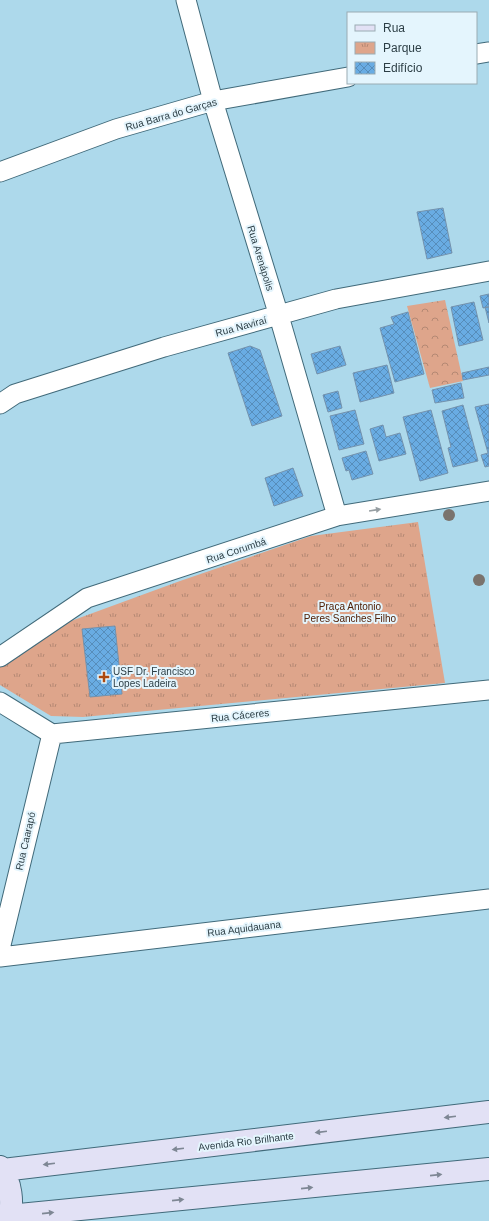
<svg xmlns="http://www.w3.org/2000/svg" width="489" height="1221" viewBox="0 0 489 1221" font-family="Helvetica,sans-serif">
  <style>
    .forest { fill: url(#forest-crowns) }
    .park { fill: url(#park-tufts) }
    .building { fill: url(#building-cross-hatch); stroke: #7492ad }
    .lines { fill: none; stroke-linecap: round; stroke-linejoin: round }
    .minor-casing { stroke: #416a7a; stroke-width: 21 }
    .secondary-casing { stroke: #416a7a; stroke-width: 24 }
    .minor { stroke: #fff; stroke-width: 19 }
    .secondary { stroke: #e2e1f5; stroke-width: 22 }
    .tree { fill: #7a736d }
    .oneway { fill: #969ea2 }
    .oneway2 { fill: #7e8794 }
    .poi-dot { fill: #ad4a10; stroke: #e4f5fd; stroke-width: 1.5 }
    .labels { text-anchor: middle; stroke-width: 4; stroke-linejoin: round; paint-order: stroke }
    .street-label { font-size: 10px; fill: #2c3e45; stroke: #e4f5fd }
    .park-label { font-size: 10px; fill: #512006; stroke: #e4f5fd }
    .poi-label { font-size: 10px; fill: #2c3e45; stroke: #e4f5fd; text-anchor: start }
  </style>
  <defs>
    <pattern id="forest-crowns" width="20" height="18" patternUnits="userSpaceOnUse"><rect width="20" height="18" fill="#dea58b"/><path d="M2 6a3 3 0 1 1 6 0M12 15a3 3 0 1 1 6 0" fill="none" stroke="#b48873"/></pattern>
    <pattern id="park-tufts" width="24" height="20" patternUnits="userSpaceOnUse"><rect width="24" height="20" fill="#dea58b"/><path d="M3 7l-1-3M5 7V3M7 7l1-3M15 17l-1-3M17 17v-4M19 17l1-3" fill="none" stroke="#b48873"/></pattern>
    <pattern id="building-cross-hatch" width="8" height="8" patternUnits="userSpaceOnUse"><rect width="8" height="8" fill="#69ace3"/><path d="M0 0l8 8M0 8l8-8" fill="none" stroke="#578dba"/></pattern>
  </defs>
  <rect width="100%" height="100%" fill="#add9eb"/>
  <path class="forest" d="M445,300L463,381L430,388L407,306Z"/>
  <path class="park" d="M418,522L445,683L83,717L51,716L0,685V666L52,631L71,621L180,581L311,536Z"/>
  <path class="building" d="M443,208L452,253L427,259L417,212Z
    M489,294V307L483,308L480,296Z
    M474,302L483,340L459,346L451,307Z
    M485,307H489V323Z
    M408,312L424,374L395,382L380,328L394,324L391,317Z
    M250,346L260,350L282,416L252,426L228,353Z
    M340,346L346,365L317,374L311,354Z
    M387,365L394,393L360,402L353,373Z
    M489,367V375L463,380L462,373Z
    M461,383L464,398L435,403L432,390Z
    M338,391L342,408L328,412L323,395Z
    M489,404V466L485,467L481,455L488,453L475,407Z
    M463,405L478,461L453,467L448,448L451,447L442,411Z
    M355,410L364,444L339,450L330,416Z
    M431,410L448,473L420,481L403,417Z
    M383,425L386,437L400,433L406,454L379,461L370,429Z
    M366,451L373,474L352,480L349,470L346,471L342,458Z
    M293,468L303,496L274,506L265,478Z
    M115,626L122,694L90,697L82,629Z"/>
  <g class="lines">
    <defs>
      <path id="minor" d="M186,0L213,101L279,316L337,516
        M476,54L489,52
        M0,172L116,129L213,101L348,77
        M0,404L15,394L164,347L336,299L489,271
        M0,657L87,598L337,516L489,491
        M0,702L52,734L489,690
        M0,949L52,734
        M0,957L489,899"/>
      <path id="secondary" d="M0,1167C11,1181 14,1204 8,1221
        M3,1170L489,1112
        M9,1216L489,1169"/>
    </defs>
    <use href="#minor" class="minor-casing"/>
    <use href="#secondary" class="secondary-casing"/>
    <use href="#minor" class="minor"/>
    <use href="#secondary" class="secondary"/>
  </g>
  <g class="tree">
    <circle cx="449" cy="515" r="6"/>
    <circle cx="479" cy="580" r="6"/>
  </g>
  <defs><path id="oneway-solid" d="M-6-.8H1V-3.2L6.5 0L1 3.2V.8H-6Z"/></defs>
  <use class="oneway" href="#oneway-solid" transform="translate(375 510) rotate(-9)"/>
  <g class="oneway2">
    <use href="#oneway-solid" transform="translate(450 1117) rotate(173)"/>
    <use href="#oneway-solid" transform="translate(321 1132) rotate(173)"/>
    <use href="#oneway-solid" transform="translate(178 1149) rotate(173)"/>
    <use href="#oneway-solid" transform="translate(49 1164) rotate(173)"/>
    <use href="#oneway-solid" transform="translate(436 1175) rotate(-6)"/>
    <use href="#oneway-solid" transform="translate(307 1188) rotate(-6)"/>
    <use href="#oneway-solid" transform="translate(178 1200) rotate(-6)"/>
    <use href="#oneway-solid" transform="translate(48 1213) rotate(-6)"/>
  </g>
  <path class="poi-dot" d="M102 671h4v4h4v4h-4v4h-4v-4h-4v-4h4z"/>
  <g class="labels">
    <g class="street-label">
      <text transform="translate(171 114) rotate(-16)" y="4">Rua Barra do Garças</text>
      <text transform="translate(261 258) rotate(73)" y="4">Rua Arenápolis</text>
      <text transform="translate(241 326) rotate(-15)" y="4">Rua Naviraí</text>
      <text transform="translate(236 550) rotate(-18)" y="4">Rua Corumbá</text>
      <text transform="translate(240 715) rotate(-6)" y="4">Rua Cáceres</text>
      <text transform="translate(25 841) rotate(-77)" y="4">Rua Caarapó</text>
      <text transform="translate(244 928) rotate(-7)" y="4">Rua Aquidauana</text>
      <text transform="translate(246 1141) rotate(-7)" y="4">Avenida Rio Brilhante</text>
    </g>
    <g class="park-label">
      <text x="350" y="610">Praça Antonio<tspan x="350" dy="12">Peres Sanches Filho</tspan></text>
    </g>
    <g class="poi-label">
      <text x="113" y="675">USF Dr. Francisco<tspan x="113" dy="12">Lopes Ladeira</tspan></text>
    </g>
  </g>
  <rect x="347" y="12" width="130" height="72" fill="#e4f5fd" stroke="#9aacb3"/>
  <rect x="355" y="25" width="20" height="6" fill="#e2e1f5" stroke="#9aacb3"/>
  <text x="383" y="32" font-size="12" fill="#2c3e45">Rua</text>
  <rect x="355" y="42" width="20" height="12" fill="url(#park-tufts)" stroke="#9aacb3"/>
  <text x="383" y="52" font-size="12" fill="#2c3e45">Parque</text>
  <rect x="355" y="62" width="20" height="12" fill="url(#building-cross-hatch)" stroke="#9aacb3"/>
  <text x="383" y="72" font-size="12" fill="#2c3e45">Edifício</text>
</svg>
